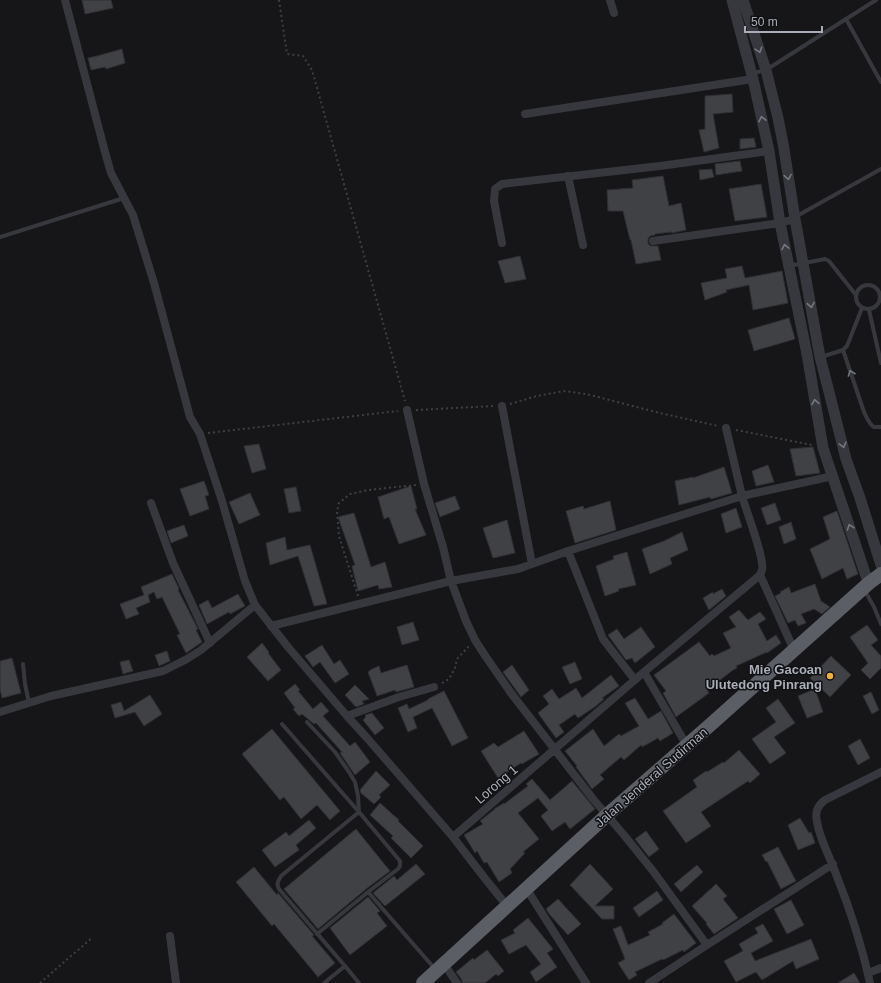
<svg xmlns="http://www.w3.org/2000/svg" width="881" height="983" viewBox="0 0 881 983" font-family="Arial,sans-serif">
  <style>
    .building { fill: #404145; stroke: #303034 }
    .lines { fill: none; stroke-linecap: round; stroke-linejoin: round }
    .path { stroke: #3d3f44; stroke-width: 2; stroke-dasharray: 2 3; stroke-linecap: butt }
    .service { stroke: #37383d; stroke-width: 4 }
    .minor { stroke: #37383d; stroke-width: 8 }
    .tertiary { stroke: #37383d; stroke-width: 11 }
    .trunk { stroke: #5b5e65; stroke-width: 14 }
    .oneway { stroke: #757881 }
    .poi-dot { fill: #f2b134; stroke: #111113; stroke-width: 1.5 }
    .labels { text-anchor: middle; stroke-width: 3; stroke-linejoin: round; paint-order: stroke }
    .poi-label { font-size: 13px; font-weight: bold; fill: #a8adb8; stroke: #111113; text-anchor: end }
    .street-label { font-size: 13px; fill: #a8adb8; stroke: #111113 }
  </style>
  <rect width="100%" height="100%" fill="#161618"/>
  <path class="building" d="M82,0H111L113,8L85,14Z
    M122,49L125,63L106,69L105,67L91,70L88,58L97,56Z
    M732,94L733,112L713,114L719,148L704,152L699,130L705,129V96Z
    M754,138L756,147L740,149V139Z
    M740,161L742,171L716,175L715,164Z
    M712,169L714,177L700,180L699,170Z
    M663,176L669,206L681,203L686,230L672,233V232L655,234V235L650,236L648,239V244L651,246H658L661,260L636,264L631,240H630L623,211H608L607,190L633,188L632,180Z
    M761,184L767,217L735,221L729,189Z
    M520,256L526,279L505,283L498,261Z
    M742,266L745,278L782,271L788,303L753,310L749,285L726,290L727,292L705,300L701,283L727,278L725,269Z
    M789,318L795,339L754,351L748,330Z
    M259,444L266,469L252,473L244,446Z
    M813,447L820,473L796,476L790,449Z
    M768,465L774,482L756,486L752,471Z
    M724,467L732,493L711,499L710,497L679,505L675,481L693,477V478Z
    M204,481L209,495L205,496L209,509L190,516L180,489Z
    M411,486L417,509H415L426,535L399,544L389,517L384,519L378,497Z
    M296,487L301,511L289,513L284,489Z
    M250,493L260,515L239,524L229,502Z
    M455,496L460,509L440,517L435,503Z
    M610,501L616,530L575,543L566,511L583,506L584,509Z
    M775,503L781,520L767,525L761,508Z
    M736,508L742,527L726,533L721,514Z
    M837,511L858,574L847,579L843,568L822,579L810,549L830,539L823,517Z
    M354,513L371,567L385,562L392,587L379,589L378,585L358,591L352,566L355,565L338,517Z
    M507,520L515,553L493,558L483,528Z
    M791,522L796,539L784,544L779,527Z
    M184,525L188,536L171,543L167,531Z
    M682,532L688,550L670,558L672,564L650,574L642,549L664,541Z
    M285,537L287,550L310,545L327,604L314,606L298,556L270,565L266,543Z
    M627,552L636,585L618,589L619,591L605,596L596,566L614,559L613,556Z
    M172,574L179,589L178,590L198,629L196,630L202,642L186,653L177,635L180,634L162,597L157,599L154,592L148,595L150,602L136,608L139,614L126,619L120,604L144,595L141,587Z
    M815,584L821,601L830,607L822,614L814,609L801,614L806,623L798,626L795,620L788,623L775,596L781,593L780,592L789,587L791,593Z
    M722,589L726,596L709,610L703,598L713,592V594Z
    M238,594L245,606L230,614L229,612L207,624L199,605L208,600L212,608Z
    M739,610L748,620L760,612L766,619L758,624L767,641L776,635L781,643L767,653V652L736,666L737,668L733,670L707,690L709,693L676,717L663,693L666,691L654,675L699,642L710,656L712,654L714,656L731,648L723,633L736,627L729,617Z
    M413,622L419,640L402,645L397,627Z
    M867,625L878,640L871,645L881,656V668L870,679L861,670L868,663L850,637Z
    M641,627L655,647L635,663L632,658L626,660L608,635L617,629L624,639Z
    M262,643L269,652L268,653L281,670L268,681L247,657Z
    M322,645L334,664L340,660L349,674L335,683L320,662L313,667L305,656Z
    M167,651L170,661L159,666L155,655Z
    M831,656L851,675L830,697L810,678Z
    M12,658L21,693L2,698L0,689V661Z
    M129,660L133,671L123,674L120,662Z
    M575,662L582,679L570,684L562,667Z
    M407,665L414,687L396,692L395,690L377,696L368,672L372,669L379,666L381,673Z
    M512,665L529,690L521,697L503,672Z
    M611,675L619,686L602,698L604,699L596,706L578,718L575,714L559,725L564,732L556,738L538,713L549,704L543,696L552,689L559,699L576,688L582,698Z
    M295,684L300,690L298,691L313,709L321,702L329,711L323,716L350,746L355,742L370,762L355,775L340,753L342,752L316,723L314,724L302,714L299,716L293,709L295,708L284,693Z
    M355,685L369,699L362,701L364,704L356,707L345,695Z
    M815,689L823,712L807,718L798,696Z
    M444,691L468,738L452,746L432,708L413,717L417,728L408,732L398,708L407,704L409,709L428,700V699Z
    M871,692L879,710L872,714L863,696Z
    M150,695L162,714L144,726L135,712L115,718L111,705L121,702L124,711Z
    M635,698L648,719L661,711L673,733L660,741L658,738L642,747L641,745L624,760L621,757L600,775L604,779L592,789L576,767L577,766L565,751L593,729L604,746L619,734L621,736L639,726L625,703Z
    M778,699L795,723L774,737L786,753L770,764L752,739L776,722L766,708Z
    M372,713L384,728L375,735L363,720L366,717L365,715Z
    M272,729L340,811L330,820L317,805L301,819L284,797L280,800L242,754Z
    M524,731L539,754L522,764L521,763L498,778L481,751L494,743L498,747Z
    M860,739L870,758L858,765L848,746Z
    M739,750L760,774L750,783L748,781L701,812L711,826L686,843L663,811L697,787L693,780L706,771L707,772L723,762L724,763Z
    M376,771L390,785L379,795L381,797L374,804L361,793L360,790Z
    M532,779L550,800L572,781L595,809L570,829L565,822L552,831L541,816L548,810L538,798L518,813L539,839L523,852L525,853L510,869L512,873L499,882L487,862L484,863L477,851L475,853L464,835L483,824L480,821L495,809H494L504,803V804L528,786L526,784Z
    M380,803L399,820L398,821L423,846L411,858L391,838L393,836L370,815Z
    M800,818L809,833L811,832L815,843L798,850L788,825Z
    M309,820L316,828L296,845L299,850L275,867L262,850L286,832L289,836Z
    M356,829L390,871L366,889L318,929L284,889Z
    M646,831L659,849L649,857L635,839Z
    M778,847L796,881L781,889L767,861L766,862L762,855Z
    M416,864L425,874L385,906L373,893L394,876L397,880Z
    M590,864L613,889L595,906H614V919H602L570,885Z
    M697,865L703,872L681,892L674,884Z
    M254,867L277,895L278,893L314,935L312,936L335,963L318,977L274,924L272,926L236,882Z
    M716,884L727,896L723,899L738,918L714,934L706,924L707,923L692,906Z
    M657,891L663,900L639,917L633,908Z
    M368,897L380,911L377,913L387,926L350,955L330,928Z
    M558,899L581,924L568,935L550,915L546,909Z
    M791,900L804,925L787,934L774,909Z
    M674,914L696,943L684,952L683,950L663,960L662,959L635,972L637,975L629,980L618,963L625,959L613,929L621,926L628,945L650,935L648,932L663,924L662,923Z
    M528,918L553,949L547,953L557,967L536,982L530,972L541,964L526,945L509,954L501,940L515,933L513,930Z
    M763,924L773,941L751,953L755,961L811,939L819,959L796,969L793,961L762,980L756,972L736,982L724,961L743,951L739,944L758,933L755,928Z
    M487,950L504,971L498,976L496,974L485,983H462V980L456,972L473,958L474,960Z
    M854,973L860,983H838Z"/>
  <g class="lines">
    <path class="path" d="M279,0L287,54L303,56L312,70L405,401
      M510,404L537,396L564,391L586,394L660,413L718,426
      M416,410L494,406
      M736,430L812,445
      M208,433L398,411
      M358,596L339,536L337,511L339,503L350,494L368,490L416,485
      M442,683L449,679L455,668L457,659L469,646
      M40,983L93,937"/>
    <path class="service" d="M846,19L876,0
      M753,73L766,70L846,19L881,82
      M795,217L881,169
      M0,237L124,198
      M789,266L825,259L829,261L856,295
      M856 297a12 12 0 1 1 24 0a12 12 0 1 1-24 0Z
      M869,310L881,363
      M843,350L864,412C867,418 869,424 874,427H881
      M821,357L843,350L847,346L862,308
      M865,591L874,607L881,624
      M23,664L25,684L29,703
      M307,722L335,752L349,772L355,782L358,796L359,812
      M282,724L359,812
      M317,934L368,892
      M345,966L359,983
      M324,983L345,966L279,889C276,884 278,881 281,876L359,812L400,861V866L398,869L368,892L435,969"/>
    <path class="minor" d="M65,0L105,152L111,173L133,215L154,283L190,417L200,434L222,501L245,581L255,605L288,647L347,716L368,739L453,837L483,876L507,906
      M610,0L614,13
      M525,114L753,79
      M568,176L583,245
      M653,241L780,223L795,219
      M502,243L494,201L495,189L502,184L660,166L769,151
      M502,406L532,564
      M151,503L173,563L210,643
      M568,551L603,639L613,652L635,680
      M760,575L794,650
      M271,626L451,581L443,547L424,484L407,410
      M644,672L683,739L688,745
      M0,712L51,696L163,671L187,659L201,650L255,605
      M347,716L399,697L434,687
      M453,837L644,672L760,575C760,575 762,570 762,570C765,559 746,510 742,496L833,476
      M526,888L586,983
      M170,936L176,983
      M707,945L653,871L624,835L593,799L511,693L486,657L475,640L466,621L451,581L518,569L568,551L742,496L726,428
      M444,964L457,983
      M868,973L881,968
      M649,983L707,945L833,864
      M870,983C862,946 850,909 836,874C830,857 820,840 817,822C815,812 817,806 825,800L881,772"/>
    <path class="tertiary" d="M732,0L753,79L769,151L780,223L807,354L823,448L865,573L869,583
      M743,0L766,70L778,118L783,143L795,219L820,357L829,392L846,459L860,498L881,565"/>
    <path class="trunk" d="M423,983L607,815L709,726L869,583L881,574"/>
  </g>
  <defs><path id="oneway-chevron" d="M-2-3.5L2.5 0L-2 3.5" fill="none" stroke-width="1.6" stroke-linecap="round" stroke-linejoin="round"/></defs>
  <g class="oneway">
    <use href="#oneway-chevron" transform="translate(759 50) rotate(72)"/>
    <use href="#oneway-chevron" transform="translate(762 119) rotate(-102)"/>
    <use href="#oneway-chevron" transform="translate(788 177) rotate(81)"/>
    <use href="#oneway-chevron" transform="translate(785 247) rotate(-102)"/>
    <use href="#oneway-chevron" transform="translate(811 305) rotate(80)"/>
    <use href="#oneway-chevron" transform="translate(851 373) rotate(-109)"/>
    <use href="#oneway-chevron" transform="translate(815 402) rotate(-100)"/>
    <use href="#oneway-chevron" transform="translate(843 445) rotate(75)"/>
    <use href="#oneway-chevron" transform="translate(850 527) rotate(-109)"/>
  </g>
  <circle class="poi-dot" cx="830" cy="676" r="4"/>
  <g class="labels">
    <g class="poi-label">
      <text x="822" y="674">Mie Gacoan<tspan x="822" dy="15">Ulutedong Pinrang</tspan></text>
    </g>
    <g class="street-label">
      <text transform="translate(651 777) rotate(-41)" y="5">Jalan Jenderal Sudirman</text>
      <text transform="translate(496 784) rotate(-41)" y="5">Lorong 1</text>
    </g>
  </g>
  <path d="M745 26v6h77v-6" fill="none" stroke="#a8adb8" stroke-width="2"/>
  <text x="751" y="26" font-size="12" fill="#a8adb8" stroke="#111113" stroke-width="3" paint-order="stroke">50 m</text>
</svg>
